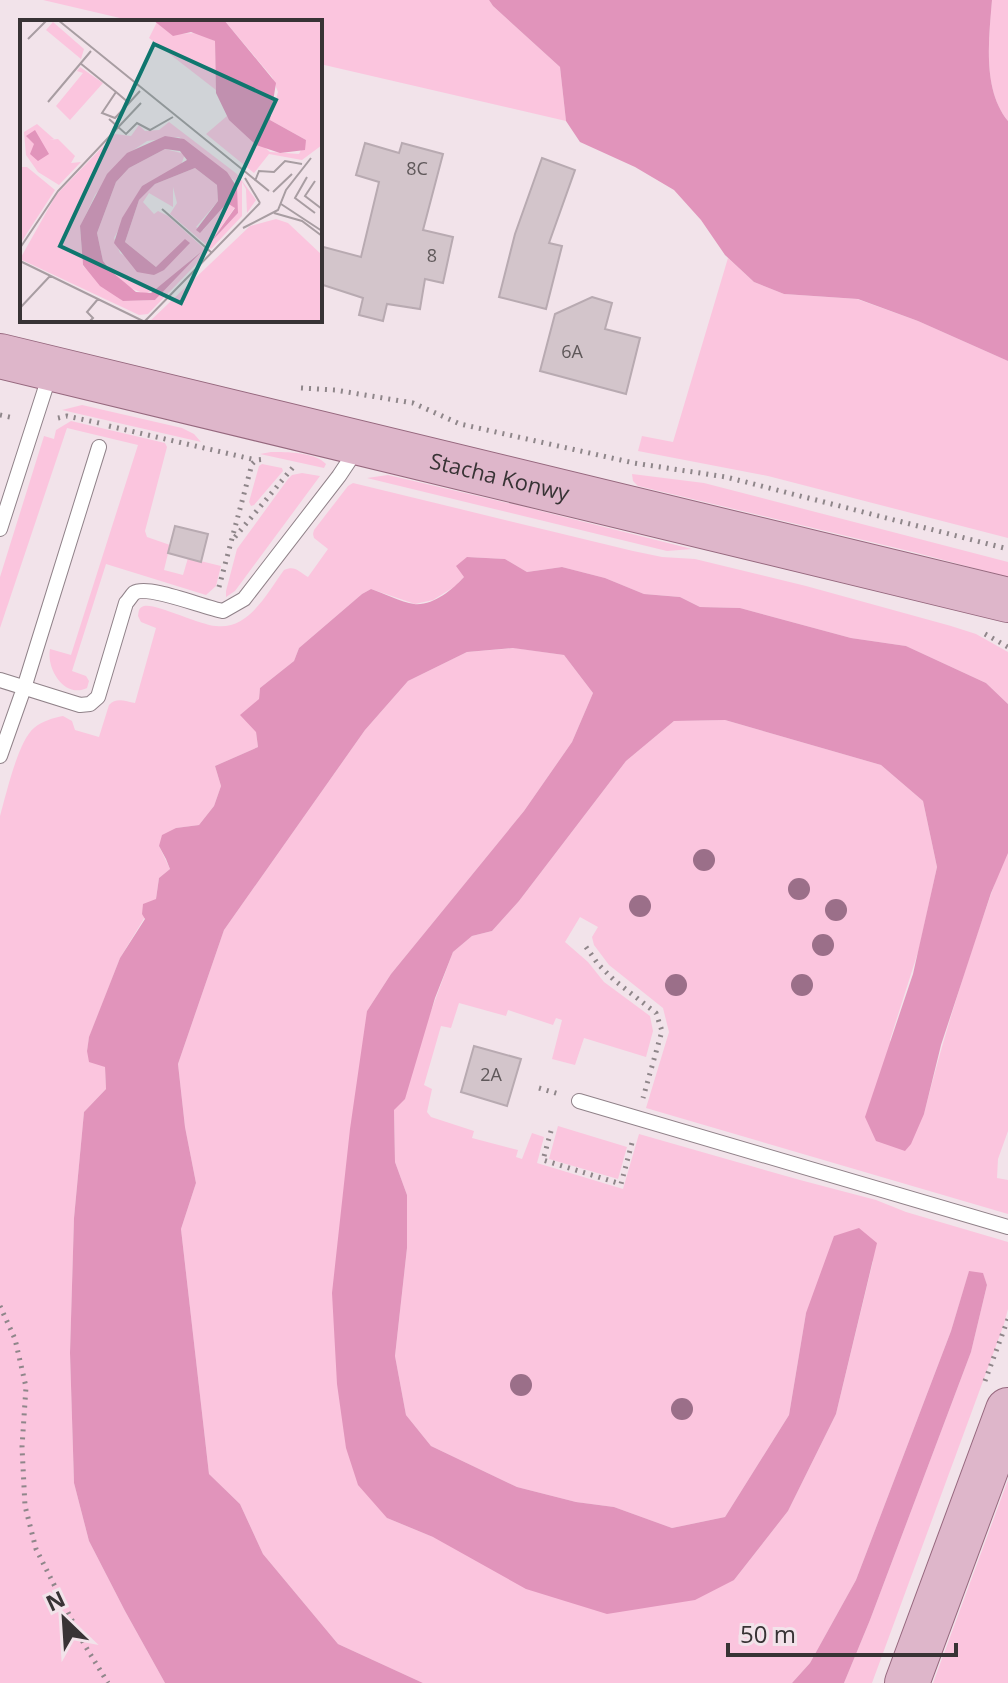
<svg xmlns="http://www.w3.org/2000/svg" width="1008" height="1683" viewBox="0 0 1008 1683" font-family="'Open Sans',sans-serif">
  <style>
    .green { fill: #fbc5de }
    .water { fill: #e194bb }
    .building { fill: #d3c5cb; stroke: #b8aab1; stroke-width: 2 }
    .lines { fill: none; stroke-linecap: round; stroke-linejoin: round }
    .service-casing { stroke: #908289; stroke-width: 16 }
    .primary-casing { stroke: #96687e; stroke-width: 46 }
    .path { stroke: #8f868a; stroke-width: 5; stroke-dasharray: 2 6; stroke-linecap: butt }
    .service { stroke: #fff; stroke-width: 14 }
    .primary { stroke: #deb6ca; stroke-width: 44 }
    .tree { fill: #9b6f89 }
    .labels { text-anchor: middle; stroke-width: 7; stroke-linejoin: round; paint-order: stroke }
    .number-label { font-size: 18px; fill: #5f585a }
    .street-label { font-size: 22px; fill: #383335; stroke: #f2e3ea }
    .inset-road { fill: none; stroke: #a89da2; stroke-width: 2 }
    .view { fill: #0f766e; fill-opacity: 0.15; stroke: #0f766e; stroke-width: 4 }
    .inset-edge { fill: none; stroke: #383335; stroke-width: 4 }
  </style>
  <rect width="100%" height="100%" fill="#f2e3ea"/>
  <path class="green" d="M43,0H489L493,6L560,67L566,121L320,64V22H137Z
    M992,0H1008V121C982,89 989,38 992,0Z
    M728,258L754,282L784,294L857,299L918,321L1008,361V538L768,476L638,451L642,436L673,442Z
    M82,405L182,428L194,434L201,442L62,410Z
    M71,421L165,443L167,447L145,531L147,537L170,545L164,570L183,575L188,558L221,566L216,586L206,595L106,564L72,671L86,676L89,681L87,688C65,699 46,669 50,649L71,655L138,445L67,428L0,628V577L44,436L54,439L56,430Z
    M271,452C287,452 315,452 326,464L324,468L260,454Z
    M262,464L282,468L283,471L254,505L251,506L249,502L259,466Z
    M302,473L320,476L235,591L226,597V591L237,549L288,479L292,475Z
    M632,474L704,483L1008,562V577L913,552L638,486L633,481Z
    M388,475L525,507L692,549L667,551L367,478Z
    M353,483L633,551L662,557L695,559L806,586L951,626L976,634L1008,652V704L986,683L906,646L851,638L740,608L700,607L680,597L644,594L605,578L562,567L527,572L505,559L468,557L464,577L454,587L433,600L415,604L371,589L362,594L299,648L294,661L260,688L256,732L258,747L215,766L221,786L214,806L199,825L176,828L159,846L170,869L159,878L156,899L120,958L89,1038L87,1051L105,1067L106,1089L84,1112L74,1218L70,1353L74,1483L89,1541L125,1611L165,1683H0V816C6,795 18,741 34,728C42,721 53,718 63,716L72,721L75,730L99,737L109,705C116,697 125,701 135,703L156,628L141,622L138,616C139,611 138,608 144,606C155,603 200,625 216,626C249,630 267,593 284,570C295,565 299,572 308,577L328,549L314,538L313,534L314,530L348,486Z
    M515,648L564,655L593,693L572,742L524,811L391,974L367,1011L387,1518L433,1537L734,1580L788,1511L836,1414L873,1261L806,1313L789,1415L725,1517L672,1528L614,1507L576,1502L517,1487L431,1446L406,1415L395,1356L407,1248V1195L395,1162L394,1110L453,952L472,936L492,931L519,901L626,761L674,721L725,720L881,765L923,801L937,867L919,949L890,1040L924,1114C946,1026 974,940 1005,855L1008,852V1131L998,1159L997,1178L1008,1180V1214L646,1108L669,1032L663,1008L609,965L594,945L592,937L598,927L580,917L565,942L588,962L604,982L650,1016L653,1031L646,1057L584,1038L575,1065L552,1059L562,1020L556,1018L553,1025L508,1010L506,1016L459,1003L451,1028L441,1026L424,1085L432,1089L427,1112L431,1117L474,1131L472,1138L518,1150L516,1157L522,1159L532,1133L544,1137L537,1163L623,1189L639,1134L800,1180L876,1200L906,1212L1008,1242V1309L1004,1324L872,1683H844L870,1620L971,1352L987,1285L983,1274L969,1272L951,1331L856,1580L810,1663L792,1683H423L338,1644L263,1554L240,1504L209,1474L181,1229L196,1183L185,1127L178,1064L224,930L365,730L408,681L467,652Z
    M558,1126L627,1147L618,1179L549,1159Z
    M1008,1480V1683H933Z"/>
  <path class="water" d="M489,0H992C989,38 982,89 1008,121V361L918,321L858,299L784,294L754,282L725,255L701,220L674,190L635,167L580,142L566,121L560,67L493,6Z
    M467,557L505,559L527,572L562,567L605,578L644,594L680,597L700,607L740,608L851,638L906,646L986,683L1008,704V853L991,893L941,1045L924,1114L911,1144L905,1151L876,1141L865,1117L913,974L937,867L923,801L881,765L725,720L674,721L626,761L519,901L492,931L472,936L453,952L435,998L405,1099L394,1110L395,1162L407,1195V1248L395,1356L406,1415L431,1446L517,1487L576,1502L614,1507L672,1528L725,1517L789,1415L806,1313L834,1236L859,1228L877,1243L836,1414L788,1511L734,1580L695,1600L607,1614L526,1589L433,1537L387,1518L358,1485L346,1448L337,1384L332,1293L350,1129L367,1011L391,974L524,811L572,742L593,693L564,655L513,648L467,652L408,681L365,730L224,930L178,1064L185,1127L196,1183L181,1229L209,1474L240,1504L263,1554L338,1644L423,1683H165L125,1611L89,1541L74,1483L70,1353L74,1218L84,1112L106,1089L105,1067L89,1062L87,1051L89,1037L120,958L145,919L142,914L143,904L156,899L159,878L170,869L166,859L159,846L162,835L176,828L199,825L214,806L221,786L215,766L258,747L256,732L240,715L259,699L260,688L294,661L299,648L362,594L371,589C383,593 401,602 414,604C433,606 452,590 464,577L456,566Z
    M969,1271L983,1273L987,1285L971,1352L870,1620L844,1683H792L810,1663L856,1580L951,1331Z"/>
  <path class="building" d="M365,143L399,153L402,143L443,154L423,230L453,237L443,283L425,279L420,309L387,304L383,321L359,315L363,298L320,284V246L361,257L379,182L356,175Z
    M542,158L575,170L549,243L562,246L546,309L499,297L515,234Z
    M592,297L612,303L605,329L640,338L626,394L540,371L555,314Z
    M175,526L208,534L201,562L168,553Z
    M474,1046L521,1059L507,1106L461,1092Z"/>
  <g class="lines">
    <defs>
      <path id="service" d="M0,529L50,374
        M0,680L80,705L90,704L98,697L126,603C129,600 131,596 134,593C148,584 204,608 223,611L244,599L339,476L357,449
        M0,756L24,688L99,447
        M579,1101L1008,1227"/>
      <g id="primary">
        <path id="s1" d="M0,356L1008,600"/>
        <path d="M907,1683L1008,1410"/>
      </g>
    </defs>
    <use href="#service" class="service-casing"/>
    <use href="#primary" class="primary-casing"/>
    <path class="path" d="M301,388L335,390L413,403L460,424L634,463L726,477L1008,549
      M0,415L14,418
      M58,418L67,416L99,423
      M109,426L256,460
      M235,537L294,466
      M219,587L252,464L256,460L265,459
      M985,634L1008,647
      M586,947L598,964L614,980L656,1013L662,1031L643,1098
      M539,1088L559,1094
      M551,1131L543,1160L621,1184L633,1139
      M0,1306L15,1339L26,1387L22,1447L25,1506L36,1549L84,1644L108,1683
      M985,1381L1008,1319"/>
    <use href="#service" class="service"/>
    <use href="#primary" class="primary"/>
  </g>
  <g class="tree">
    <circle cx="704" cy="860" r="11"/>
    <circle cx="799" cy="889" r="11"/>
    <circle cx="640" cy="906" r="11"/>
    <circle cx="836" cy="910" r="11"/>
    <circle cx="823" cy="945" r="11"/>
    <circle cx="676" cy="985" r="11"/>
    <circle cx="802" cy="985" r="11"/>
    <circle cx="521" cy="1385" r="11"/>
    <circle cx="682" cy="1409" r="11"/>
  </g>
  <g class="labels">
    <g class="number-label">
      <text x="417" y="175">8C</text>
      <text x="432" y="262">8</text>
      <text x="572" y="358">6A</text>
      <text x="491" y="1081">2A</text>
    </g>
    <g class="street-label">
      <text dy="8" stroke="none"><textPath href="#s1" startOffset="514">Stacha Konwy</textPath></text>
    </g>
  </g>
  <g transform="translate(20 20)">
    <rect width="302" height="302" fill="#f2e3ea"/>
    <path d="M204,0H302V125L282,140L249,134L234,153L186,114L207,96L250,132L279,134L286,120L250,100L258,72L252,57ZM33,2L64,29L61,39L26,10ZM137,2L151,14L178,13L195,21L196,70L129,18ZM60,47L83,63L50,100L36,86L63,53L57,51ZM149,102L217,154L236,180L227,193L226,169L222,162V196L191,229L150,194L157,183L153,167V187L129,173L123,182L134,194L138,191L148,196L188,232L128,294L119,295L0,239L36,175L95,114L111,116L119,105L125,111L139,110ZM159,117L215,161L218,193L190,223L215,187L207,183L183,210L176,207L198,181L197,165L175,148L135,164L119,180L105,222L136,247L170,223L134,255L100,233L94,218L122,166L161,145L165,134L145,129L109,148L96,162L77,213L83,241L108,267L125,274L149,262L179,232L135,280L103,281L63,246L60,207L75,175L106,135L127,121ZM17,104L34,119L29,120L38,119L55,136L51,143L61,142L39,165L18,152L6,135L4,112ZM0,147H7L35,170L0,224ZM256,199L268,203L302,235V302H129L230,206Z" fill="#fbc5de" fill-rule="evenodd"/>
    <path d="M133,0H204L256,63L250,100L286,120L285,130L260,133L236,125L209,100L196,73L195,21L171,12L153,16ZM15,110L29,134L18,141L10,134L14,124L6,116ZM145,116L164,119L207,152L217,167L218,193L190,223L215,188L207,183L180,213L176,210L198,181L197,165L175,148L135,164L119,180L105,222L136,247L165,219L170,223L144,250L134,255L117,252L94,223L102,198L122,166L167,140L160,131L145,129L109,148L96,162L77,213L83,241L91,251L116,272L131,273L181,232L135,280L103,281L80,266L63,245L60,206L87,154L107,133Z" fill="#e194bb"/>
    <path class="inset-road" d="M38,0L249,171M8,19L27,0M60,43L96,72M28,82L71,31M109,83L96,72L82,93L95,98L109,83L120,71M89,99L106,114L117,103L130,110L153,97M287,157L275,178L295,193M225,158L240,183M235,161L239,151L254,152L265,141L282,144M295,161L285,176L302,189M253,172L272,154M261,184L302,211M142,189L192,233M254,193L282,201L302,216M223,208L258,190L266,170L291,138M0,228L38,171L121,83M0,241L125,302M0,288L30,256M69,302L73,298L67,292L78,279M124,302L240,183"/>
    <path class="view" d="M134,24L256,80L161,283L40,226Z"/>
    <rect width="302" height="302" class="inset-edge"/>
  </g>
  <g transform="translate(64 1619) rotate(335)" stroke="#f2e3ea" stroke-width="6" paint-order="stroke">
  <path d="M0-6L14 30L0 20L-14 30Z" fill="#383335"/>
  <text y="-12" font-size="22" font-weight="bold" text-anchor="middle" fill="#383335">N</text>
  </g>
  <path d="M728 1643v12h228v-12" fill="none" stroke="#383335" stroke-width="4"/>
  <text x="740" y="1643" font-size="24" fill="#383335" stroke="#f2e3ea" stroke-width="6" paint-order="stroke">50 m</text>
</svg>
